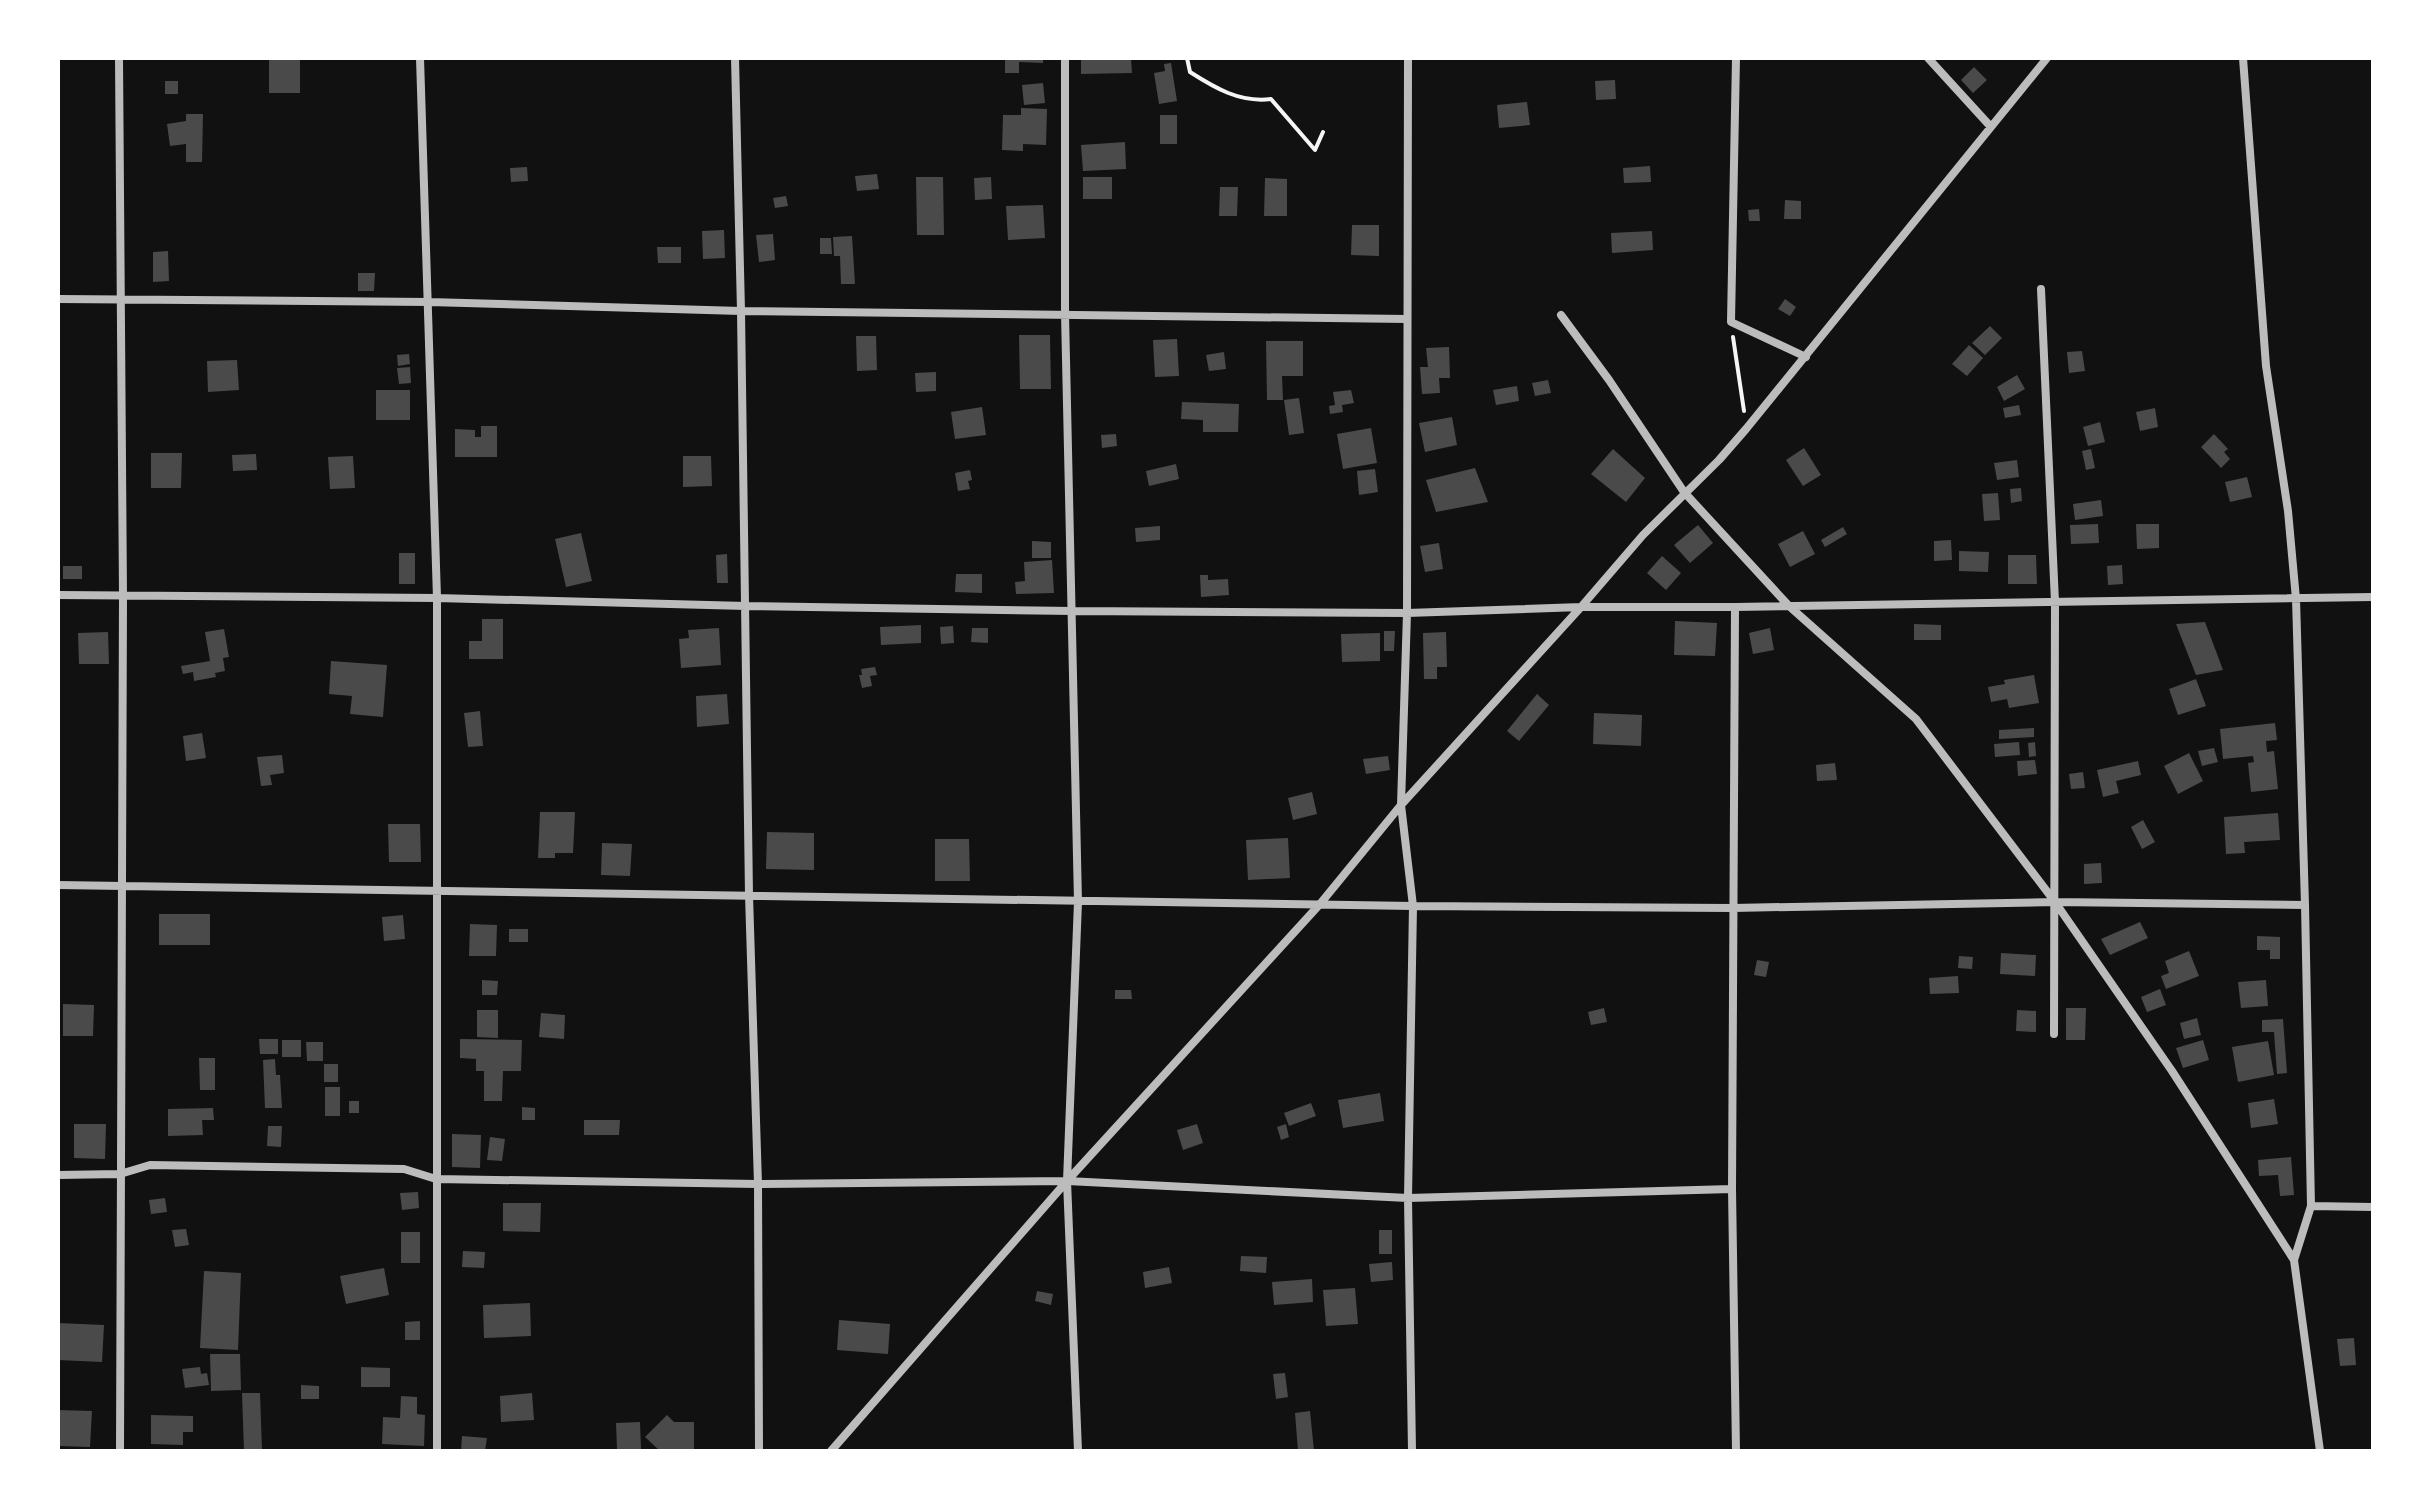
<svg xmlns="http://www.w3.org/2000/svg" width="2431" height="1509" viewBox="0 0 2431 1509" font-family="'Archivo Narrow',sans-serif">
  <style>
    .building { fill: #4a4a4a }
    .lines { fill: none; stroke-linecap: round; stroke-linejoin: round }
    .path { stroke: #f5f5f5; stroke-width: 4 }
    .minor { stroke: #bcbcbc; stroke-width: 8 }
  </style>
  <rect width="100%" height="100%" fill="#111"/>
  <path class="building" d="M269,58H300V93H269Z
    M1005,58H1043V63L1019,62V73H1005Z
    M1081,58H1131L1132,73L1081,74Z
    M1171,63L1177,101L1159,104L1154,73L1165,71L1164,64Z
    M1974,67L1987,80L1973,93L1961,80Z
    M1615,80L1616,99L1596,100L1595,81Z
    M165,81H178V94H165Z
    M1043,83L1045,103L1024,105L1022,85Z
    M1527,102L1530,125L1499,128L1497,105Z
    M1021,108L1047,109L1046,145L1023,144V151L1002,150L1003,115H1021Z
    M186,114H203L202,162H186V144L170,146L167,124L186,121Z
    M1160,115H1177V144H1160Z
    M1125,142L1126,169L1083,171L1081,145Z
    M1650,166L1651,182L1624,183L1623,168Z
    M527,167L528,181L511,182L510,168Z
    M877,174L879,189L857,191L855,176Z
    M916,177H943L944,235H917Z
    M991,177L992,199L975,200L974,178Z
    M1083,177H1112V199H1083Z
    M1265,178L1287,179V216H1264Z
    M1220,187H1238L1237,216H1219Z
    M786,196L788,206L775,208L773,198Z
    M1785,200L1801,201V219H1784Z
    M1043,205L1045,238L1008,240L1006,206Z
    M1759,209L1760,221H1749L1748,210Z
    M1352,225H1379V256L1351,255Z
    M724,230L725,258L703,259L702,231Z
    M1652,231L1653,250L1612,253L1611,233Z
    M773,234L775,260L759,262L756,235Z
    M852,236L855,284H841L840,256H834L833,237Z
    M820,238H831L832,254H820Z
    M657,247H681V263H658Z
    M168,251L169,281L153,282V252Z
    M358,273H375L374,291H358Z
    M1785,299L1796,307L1790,316L1778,309Z
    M1990,326L2002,338L1985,355L1972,343Z
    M1019,335H1050L1051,389H1020Z
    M856,336H876L877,370L857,371Z
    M1177,339L1179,376L1155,377L1153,340Z
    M1266,341H1303V376H1282L1283,400H1267Z
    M1969,345L1983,358L1967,376L1952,364Z
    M1449,347L1450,378H1439L1440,393L1422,394L1420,367H1428L1426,348Z
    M2082,351L2085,371L2069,373L2067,352Z
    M1224,352L1226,369L1209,371L1206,355Z
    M409,354L410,364L398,366L397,355Z
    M237,360L239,390L208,392L207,361Z
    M410,367L411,383L399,384L397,368Z
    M936,372V391L916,392L915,373Z
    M2017,375L2025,389L2004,401L1997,387Z
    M1548,380L1551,393L1535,396L1532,383Z
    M1517,386L1519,401L1496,405L1493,390Z
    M376,390H410V420H376Z
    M1351,390L1354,403L1342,405L1343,412L1330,414L1329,406L1335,405L1333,392Z
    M1299,398L1304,433L1289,435L1284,400Z
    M1182,402L1239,404L1238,432H1203V420L1181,419Z
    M2019,405L2021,415L2005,418L2003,408Z
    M982,407L986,435L955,439L951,412Z
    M2155,408L2158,427L2140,431L2136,412Z
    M1452,417L1457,445L1425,452L1419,423Z
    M2100,422L2105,442L2088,446L2083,427Z
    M481,426H497V457H455V429L475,430V437H481Z
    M1371,428L1377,463L1343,469L1337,434Z
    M1116,434L1117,446L1102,448L1101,435Z
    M2214,434L2228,449L2224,452L2230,459L2221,468L2201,447Z
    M1804,448L1821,475L1803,486L1786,460Z
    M1613,449L1645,478L1626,502L1591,474Z
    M2091,449L2095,468L2086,470L2082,451Z
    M151,453H182L181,488H151Z
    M256,454L257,470L233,471L232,455Z
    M353,456L355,488L330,489L328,457Z
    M683,456H711L712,486L683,487Z
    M2017,460L2019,477L1997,480L1994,463Z
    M1176,464L1179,479L1149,486L1146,471Z
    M1475,468L1488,502L1436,512L1426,480Z
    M1375,469L1378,492L1359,495L1357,471Z
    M970,470L972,480L968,481L970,489L958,491L955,473Z
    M2247,477L2252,497L2230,502L2225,482Z
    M2021,488L2022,501L2011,503L2010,489Z
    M1998,493L2000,520L1984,521L1982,494Z
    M2101,500L2103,516L2075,520L2073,504Z
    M2098,524L2099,543L2071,544L2070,525Z
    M2136,524H2159V548L2137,549Z
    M1698,525L1713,543L1690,563L1674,545Z
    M1160,526V540L1136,542L1135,528Z
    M1843,527L1847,534L1825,547L1821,540Z
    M1803,531L1815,554L1790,567L1778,544Z
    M581,533L592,581L566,587L555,539Z
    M1951,540L1952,560L1934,561V541Z
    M1032,541L1051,542V558H1032Z
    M1439,543L1443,569L1425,572L1420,546Z
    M1959,551L1989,552L1988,572L1959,571Z
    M399,553H415V584H399Z
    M727,554L728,583H717L716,555Z
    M2008,555H2036L2037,584H2008Z
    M1662,556L1681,573L1666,590L1647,573Z
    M1052,560L1054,593L1016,594L1015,582L1025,581L1024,562Z
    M2122,565L2123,584L2108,585L2107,566Z
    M63,566H82V579H63Z
    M956,574H982V593L955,592Z
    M1200,575H1208V580L1228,579L1229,595L1201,597Z
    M482,619H503V659H469V641H482Z
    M1675,621L1717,623L1715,656L1674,655Z
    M2205,622L2223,670L2196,675L2176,624Z
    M1914,624L1941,625V640H1914Z
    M921,625V643L881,645L880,627Z
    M953,626L954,643L941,644L940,627Z
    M719,628L721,665L681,668L679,639L689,638L688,630Z
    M972,628H988V643L971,642Z
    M1770,628L1774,650L1753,654L1749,633Z
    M224,629L229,657L223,658L225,671L215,673L216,677L194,681L193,672L183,674L181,666L210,661L205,632Z
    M1384,631H1395L1394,651H1384Z
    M108,632L109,664H79L78,633Z
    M1446,632L1447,667H1437V679H1424L1423,633Z
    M1380,633V661L1342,662L1341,634Z
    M331,661L387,665L383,717L350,714L352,696L329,694Z
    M875,667L877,675L870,676L872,686L862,688L859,675H862L861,669Z
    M2034,675L2039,703L2009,708L2007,699L1991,702L1988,687L2005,684L2004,680Z
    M2196,679L2206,706L2178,715L2169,689Z
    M727,694L729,724L697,727L696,696Z
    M1537,694L1549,705L1519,741L1507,731Z
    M480,711L483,746L468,747L464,713Z
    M1594,713L1642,715L1641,746L1593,744Z
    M2275,723L2277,740L2266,741L2267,752L2274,751L2278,789L2251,792L2248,763L2254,762L2253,756L2223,759L2220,729Z
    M2034,728V737L1999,739V730Z
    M202,733L206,758L186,761L183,736Z
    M2019,742L2020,755L1995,757L1994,744Z
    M2035,742L2036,756L2029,757L2028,743Z
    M2214,748L2218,762L2202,766L2198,751Z
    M2189,753L2203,781L2178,794L2164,766Z
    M282,755L284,773L270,775L272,785L261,786L257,757Z
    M1388,756L1390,770L1366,774L1363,759Z
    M2035,760L2037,774L2018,776L2017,761Z
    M2138,761L2141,775L2116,781L2119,793L2103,797L2097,770Z
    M1835,763L1837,780L1817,781L1816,765Z
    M2083,772L2085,788L2071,789L2069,774Z
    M1312,792L1317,814L1293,820L1288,798Z
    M540,812H575L573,853H555V858H538Z
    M2278,813L2280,840L2244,842L2245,853L2226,854L2224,817Z
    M2143,820L2155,842L2142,849L2131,827Z
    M388,824H420L421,862H389Z
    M767,832L814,833V870L766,869Z
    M1288,838L1290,878L1248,880L1246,840Z
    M935,839H969L970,881H935Z
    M602,843L632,844L630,876L601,875Z
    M2101,863L2102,883L2084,884V864Z
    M159,914H210V945H159Z
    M403,915L405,939L384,941L382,917Z
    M2140,922L2148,938L2110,955L2101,939Z
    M470,924L497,925L496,956H469Z
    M509,929H528V942H509Z
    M2257,936L2280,937V959H2270V950H2257Z
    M2189,951L2199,976L2166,989L2161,976L2169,973L2165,961Z
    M2001,953L2036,955L2035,976L2000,974Z
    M1959,956L1973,957L1972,969L1958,968Z
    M1757,960L1769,962L1766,977L1754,975Z
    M1958,976L1959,993L1930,994L1929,978Z
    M482,980L498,981L497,995H482Z
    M2266,980L2268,1006L2241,1008L2238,982Z
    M2160,989L2166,1005L2147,1012L2141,997Z
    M1115,990H1131L1132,999H1115Z
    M63,1004L94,1005L93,1036H63Z
    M1604,1008L1607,1022L1591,1025L1588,1012Z
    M2066,1008H2086L2085,1040H2066Z
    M477,1010H498V1038L477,1037Z
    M2017,1010L2036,1011V1032L2016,1031Z
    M541,1013L565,1015L564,1039L539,1037Z
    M2197,1018L2201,1035L2184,1039L2180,1023Z
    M2283,1019L2287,1073L2277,1074L2274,1032H2262V1020Z
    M259,1039H278V1054H260Z
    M460,1039L522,1040L521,1071H503L502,1101H484V1071H476V1059L460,1058Z
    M282,1040H301V1057H282Z
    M2203,1040L2209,1060L2183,1068L2176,1048Z
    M2268,1041L2274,1075L2238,1082L2232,1047Z
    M306,1042H323V1061H307Z
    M199,1058H215V1090H200Z
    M275,1059L276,1075H280L282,1108H265L263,1060Z
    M324,1064H338V1082H324Z
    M325,1087H340V1116H325Z
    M1380,1093L1384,1121L1343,1128L1338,1100Z
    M2274,1099L2278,1124L2251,1128L2248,1103Z
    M349,1101H359V1113H349Z
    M1311,1103L1316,1116L1289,1126L1284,1113Z
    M522,1107L535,1108V1120H522Z
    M213,1108L214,1120H202L203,1135L168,1136V1109Z
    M584,1120H620L619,1135H584Z
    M74,1124H106L105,1159L74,1158Z
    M1197,1124L1203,1143L1183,1150L1177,1130Z
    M1286,1124L1289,1137L1281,1140L1277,1127Z
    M268,1126H282L281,1147L267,1146Z
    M452,1134L481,1135L480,1168L452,1167Z
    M490,1137L505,1139L502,1161L487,1160Z
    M2291,1157L2294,1195L2280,1196L2278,1175L2259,1176L2258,1160Z
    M418,1192L419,1208L402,1210L400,1193Z
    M165,1198L167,1212L151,1214L149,1200Z
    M503,1203H541L540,1232L503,1231Z
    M186,1229L189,1245L175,1247L172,1230Z
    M1379,1230H1392V1254H1379Z
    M401,1232H420V1263H401Z
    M463,1251L485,1252L484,1268L462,1267Z
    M1241,1256L1267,1257L1266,1273L1240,1271Z
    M1392,1262L1393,1280L1371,1282L1369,1264Z
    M1169,1267L1172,1283L1145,1288L1143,1272Z
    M384,1268L389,1295L346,1304L340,1276Z
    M204,1271L241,1273L238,1350L200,1348Z
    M1312,1279L1313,1302L1274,1305L1272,1282Z
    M1355,1288L1358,1324L1326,1326L1323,1290Z
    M1037,1291L1053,1294L1051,1305L1035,1301Z
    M530,1303L531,1336L484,1338L483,1305Z
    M839,1320L890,1324L888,1354L837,1350Z
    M420,1321V1340H405V1322Z
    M58,1323L104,1325L102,1362L58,1360Z
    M2354,1338L2356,1365L2340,1366L2337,1339Z
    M210,1354H240L241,1390L211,1391Z
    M200,1367L201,1374L207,1373L209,1385L185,1388L182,1369Z
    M361,1367L390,1368V1387H361Z
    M1285,1373L1288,1397L1276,1399L1273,1374Z
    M301,1385L319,1386V1399H301Z
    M242,1393H260L262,1450L244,1451Z
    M532,1393L534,1420L501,1422L500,1396Z
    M401,1396L417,1397V1414L425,1415L424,1446L382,1444L383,1417L400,1418Z
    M58,1410L92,1411L90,1447L58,1446Z
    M1310,1411L1314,1451H1298L1295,1413Z
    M151,1415L193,1416V1432H183V1445L151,1444Z
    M667,1415L674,1422H694V1450L660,1451L645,1437Z
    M640,1422L641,1449H617L616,1423Z
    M462,1436L487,1438L485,1451H461Z"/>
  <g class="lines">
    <path class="path" d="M1187,58L1190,72C1215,88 1240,103 1271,99L1315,150L1323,132
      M1733,337L1744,411"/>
    <path class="minor" d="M119,58L123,596L120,1451
      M420,58L437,598V1451
      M735,58L741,311L749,895L758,1184L759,1451
      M1065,58V314L1078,902L1067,1181L1078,1451
      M1408,58L1407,613L1401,805L1413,906L1408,1198L1412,1451
      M1736,58L1731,322L1806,357
      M1928,58L1991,127
      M2243,58L2266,366L2288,511L2296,599L2305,905L2311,1206L2294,1260
      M2041,289L2055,602L2054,1034
      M58,299L429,302L741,311L1407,319
      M1561,315L1609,380L1684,492L1789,606L1916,719L2055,902L2172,1071L2294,1260L2320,1451
      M58,595L437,598L746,606L1073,611L1407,613L1581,607H1735L2373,597
      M1735,607L1732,1189L1736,1451
      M58,885L1413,906L1733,908L2055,902L2305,905
      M58,1175L120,1174L150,1165L404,1169L436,1179L758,1184L1067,1181L1408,1198L1732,1189
      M2311,1206L2373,1207
      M831,1451L1067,1181L1320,904L1401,805L1581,607L1643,535L1719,460L1746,429L2047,58"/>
  </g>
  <rect width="2431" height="1509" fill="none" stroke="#ffffff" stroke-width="120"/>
</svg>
